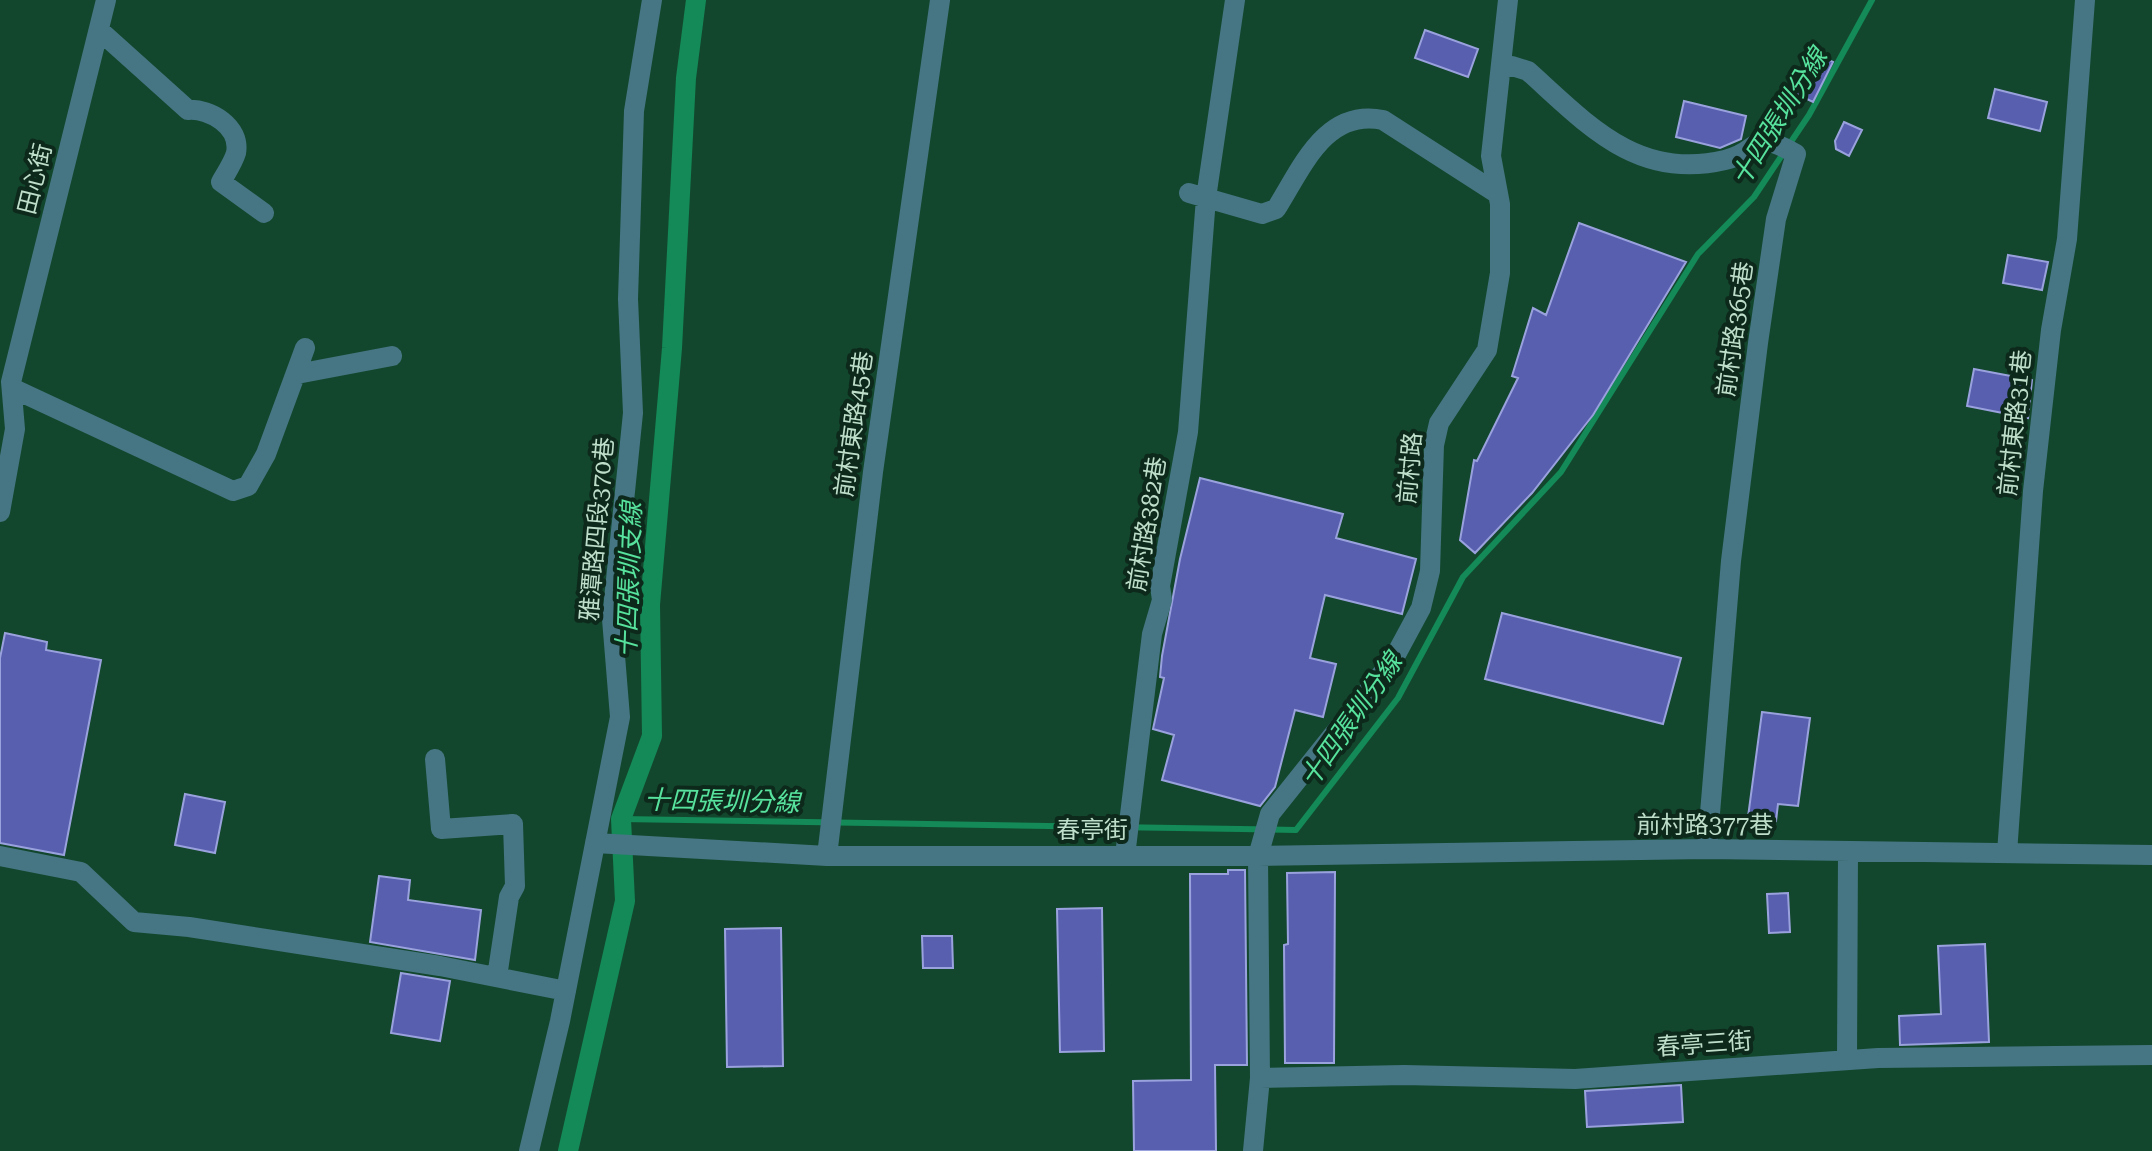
<svg xmlns="http://www.w3.org/2000/svg" width="2152" height="1151" viewBox="0 0 2152 1151" font-family="'Roboto Serif','Noto Sans TC',serif">
  <style>
    .lines { fill: none; stroke-linecap: round; stroke-linejoin: round }
    .stream { stroke: #138a58; stroke-width: 6 }
    .canal { stroke: #138a58; stroke-width: 20 }
    .building { fill: #595faf; stroke: #9aa2de; stroke-width: 2 }
    .minor { stroke: #467684; stroke-width: 20 }
    .labels { text-anchor: middle; stroke-width: 8; stroke-linejoin: round; paint-order: stroke }
    .street-label { font-size: 24px; fill: #bedeca; stroke: #0d291b }
    .water-label { font-size: 26px; font-style: italic; fill: #57e29d; stroke: #0d291b }
  </style>
  <rect width="100%" height="100%" fill="#13472d"/>
  <g class="lines">
    <path class="stream" d="M621,819L1296,830L1398,698L1463,577L1561,472L1698,254L1754,197L1809,115L1872,0"/>
    <path class="canal" d="M568,1151L625,901L621,819L652,736L650,605L672,348L686,78L696,0"/>
  </g>
  <path class="building" d="M1425,30L1478,49L1468,77L1415,58Z
    M1814,53L1833,62L1813,102L1794,93Z
    M1995,89L2047,102L2040,131L1988,118Z
    M1684,101L1746,116L1741,139L1720,148L1676,137Z
    M1844,122L1862,130L1849,156L1836,149L1835,141Z
    M1579,223L1686,262L1593,415L1532,493L1475,553L1460,540L1474,460L1477,461L1518,378L1512,376L1533,308L1546,315Z
    M2008,255L2048,262L2042,290L2003,283Z
    M1974,369L2032,380L2028,418L1967,406Z
    M1200,478L1343,514L1336,538L1416,559L1402,614L1325,595L1310,658L1336,664L1323,717L1295,710L1275,787L1260,806L1162,780L1174,735L1153,729L1164,678L1160,677L1162,656L1180,559Z
    M1502,613L1681,658L1663,724L1485,679Z
    M5,633L47,642L46,650L101,660L64,855L0,843V658Z
    M1762,712L1810,718L1798,806L1778,804L1776,821L1748,817Z
    M185,794L225,802L215,853L175,845Z
    M1228,870H1245L1247,1065H1215L1216,1151H1134L1133,1081L1191,1080L1190,874H1228Z
    M1335,872L1334,1063H1285L1284,945L1288,944L1287,873Z
    M379,876L410,880L408,900L481,910L475,960L370,942Z
    M1788,893L1790,932L1769,933L1767,894Z
    M1102,908L1104,1051L1060,1052L1057,909Z
    M781,928L783,1066L727,1067L725,929Z
    M922,936H952L953,968H923Z
    M1985,944L1989,1042L1900,1045L1899,1016L1941,1014L1938,946Z
    M401,973L450,981L440,1041L391,1033Z
    M1681,1085L1683,1122L1587,1127L1585,1091Z"/>
  <g class="lines">
    <path class="minor" d="M99,30L188,110C210,108 241,127 236,153C233,163 226,173 221,182L264,213
      M1501,69L1512,66L1528,71C1587,124 1637,181 1725,160C1763,151 1749,127 1796,154L1776,219L1758,343L1731,561L1707,849
      M1189,193L1262,214L1276,209C1302,168 1325,108 1383,120L1498,194
      M297,374L392,356
      M12,388L233,491L248,486L266,454L305,348
      M0,512L15,429L11,382L106,0
      M435,759L441,829L513,824L515,886L509,897L497,977
      M595,843L827,856H1258L1707,849L2152,855
      M2007,853L2033,491L2051,330L2067,239L2085,0
      M0,856L81,872L134,922L189,927L440,966L566,991
      M827,856L873,472L940,0
      M1125,856L1152,634L1162,600L1160,586L1188,432L1206,198L1235,0
      M1847,1060L1848,853
      M1260,1078L1404,1075L1575,1079L1878,1058L2152,1055
      M529,1151L560,1021L620,717L612,619L633,413L628,299L634,111L652,0
      M1253,1151L1260,1078L1258,856L1270,814L1393,660L1421,608L1430,571L1434,445L1439,423L1487,350L1500,273V204L1491,156L1508,0"/>
  </g>
  <g class="labels">
    <g class="street-label">
      <text transform="translate(35 179) rotate(-76)" y="8">田心街</text>
      <text transform="translate(1735 329) rotate(-82)" y="8">前村路365巷</text>
      <text transform="translate(2015 423) rotate(-84)" y="8">前村東路31巷</text>
      <text transform="translate(854 424) rotate(-82)" y="8">前村東路45巷</text>
      <text transform="translate(1410 468) rotate(-85)" y="8">前村路</text>
      <text transform="translate(1147 524) rotate(-81)" y="8">前村路382巷</text>
      <text transform="translate(597 529) rotate(-85)" y="8">雅潭路四段370巷</text>
      <text x="1705" y="833">前村路377巷</text>
      <text x="1092" y="838">春亭街</text>
      <text transform="translate(1704 1044) rotate(-4)" y="8">春亭三街</text>
    </g>
    <g class="water-label">
      <text transform="translate(1779 117) rotate(-58)" y="9">十四張圳分線</text>
      <text transform="translate(629 580) rotate(-88)" y="9">十四張圳支線</text>
      <text transform="translate(1351 720) rotate(-55)" y="9">十四張圳分線</text>
      <text transform="translate(722 801) rotate(1)" y="9">十四張圳分線</text>
    </g>
  </g>
</svg>
